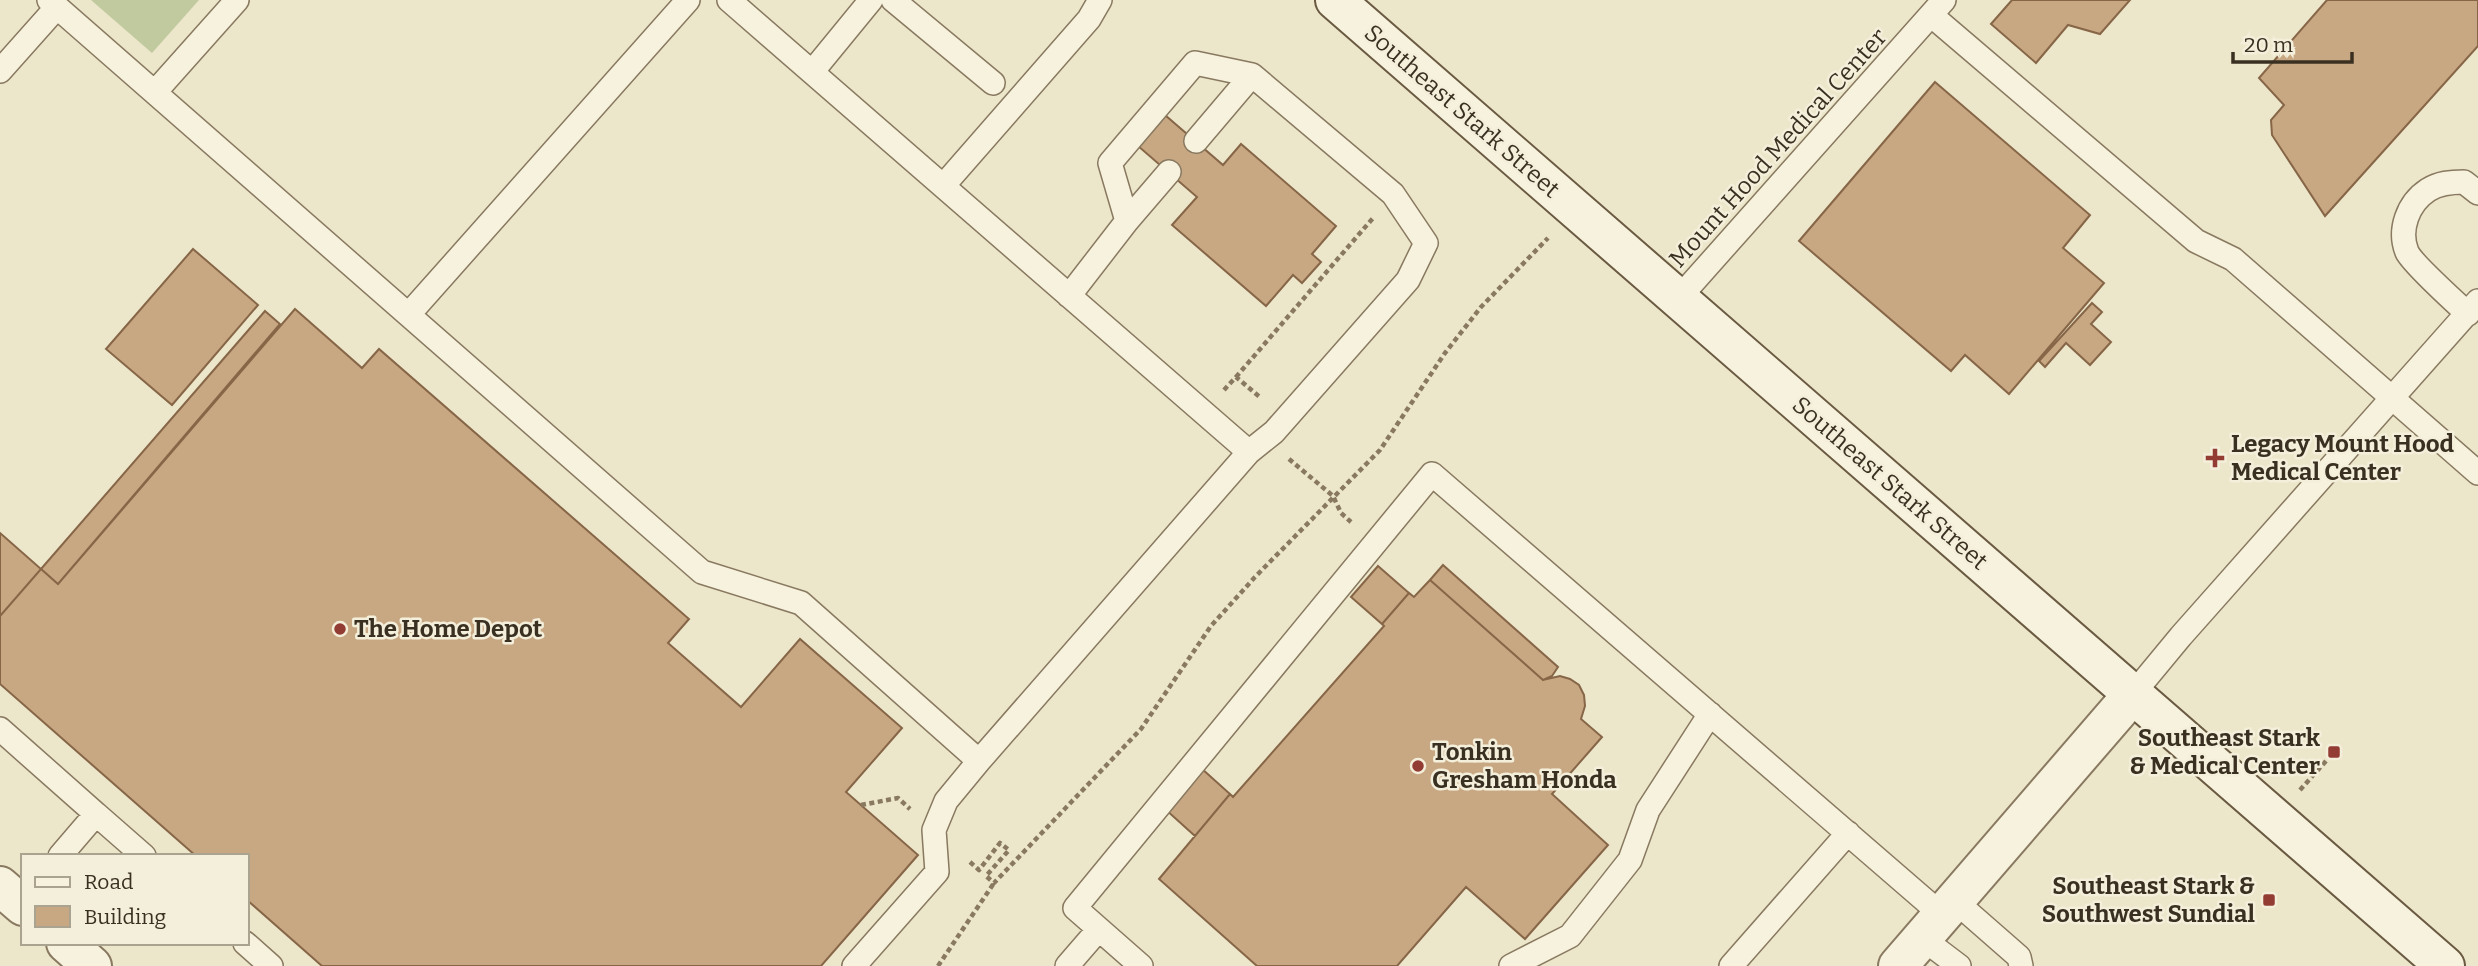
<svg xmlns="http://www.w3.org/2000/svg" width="2478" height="966" viewBox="0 0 2478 966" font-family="Bitter,serif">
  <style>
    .green { fill: #c1ca9e }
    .building { fill: #c8a783; stroke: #866647; stroke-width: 2 }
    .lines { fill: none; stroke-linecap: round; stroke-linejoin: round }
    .lane-casing { stroke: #887960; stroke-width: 26 }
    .street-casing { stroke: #887960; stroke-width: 42 }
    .secondary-casing { stroke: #6a5a42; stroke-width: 42 }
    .path { stroke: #887960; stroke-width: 4.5; stroke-dasharray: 5 3.5; stroke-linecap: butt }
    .lane { stroke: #f7f2dd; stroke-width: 23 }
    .street { stroke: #f7f2dd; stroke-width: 38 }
    .secondary { stroke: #f7f2dd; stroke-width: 38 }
    .poi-dot { fill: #933c33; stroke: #f4efda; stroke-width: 2.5 }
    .labels { text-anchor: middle; stroke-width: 5; stroke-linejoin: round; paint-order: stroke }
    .street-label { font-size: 24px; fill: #3a3022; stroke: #f4efda }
    .poi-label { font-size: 24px; font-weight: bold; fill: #3a3022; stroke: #f4efda; text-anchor: start }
  </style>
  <rect width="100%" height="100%" fill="#ece6ca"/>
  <path class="green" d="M91,0H199L152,53Z"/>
  <path class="building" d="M2012,0H2130L2100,34L2068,25L2036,63L1991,24Z
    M2327,0H2478V46L2325,216L2272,135L2271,120L2284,105L2259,78Z
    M1935,82L2090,215L2063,248L2104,283L2009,394L1965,355L1951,371L1799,241Z
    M1165,115L1223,165L1241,144L1336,226L1312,254L1321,262L1302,283L1293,275L1266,306L1172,225L1197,197L1138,146Z
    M193,249L258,305L172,405L106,349Z
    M2092,303L2102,312L2091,324L2111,342L2090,365L2066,343L2045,367L2039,361Z
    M295,309L362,368L379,349L689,619L668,643L741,707L800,639L902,728L846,792L918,855L821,966H322L247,900V856H196L0,684V616L41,569L58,584Z
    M265,311L280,324L58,584L41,569Z
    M0,533L41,569L0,616Z
    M1443,565L1558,667L1552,676L1543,680L1430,580Z
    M1378,566L1409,593L1382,624L1351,597Z
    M1430,580L1543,680L1560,676L1570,679L1579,685L1584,695L1585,706L1581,719L1602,737L1552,794L1608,845L1525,939L1466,887L1397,966H1257L1159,879L1230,794L1233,797L1384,626L1382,624L1409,593L1414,597Z
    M1201,768L1230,794L1195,836L1165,809Z"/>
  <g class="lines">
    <defs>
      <path id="lane" d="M49,0L702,572L801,603L979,761L1249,452L729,0
        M893,0L993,83
        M1931,15L2196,241L2233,259L2478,473
        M0,71L57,7
        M812,72L871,0
        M155,92L237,0
        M1196,141L1252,75
        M943,186L1089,19L1100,0
        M1127,221L1169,172
        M1069,296L1127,221L1110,163L1195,63L1252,75L1393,194L1426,243L1408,280L1274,432L1249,452
        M1678,299L1944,0
        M409,314L688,0
        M2468,314C2456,303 2412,263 2407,252C2398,230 2408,203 2428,190C2439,183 2451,182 2464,182L2478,193
        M2133,694L2181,636L2478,301
        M0,729L96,814L60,856
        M96,814L144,856
        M1955,901L2019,957L2021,966
        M1922,938L1959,966
        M245,943L271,966
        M854,966L937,872L934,830L946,801L979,761
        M1067,966L1099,929
        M1141,966L1075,908L1432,474L1942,915
        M1511,966L1570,936L1630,860L1648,810L1710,714
        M1731,966L1848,833"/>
      <path id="street" d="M0,886L23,906
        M66,943L92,966
        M1898,966L2133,694"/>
      <path id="secondary" d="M1335,0L2445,966"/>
    </defs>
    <use href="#lane" class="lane-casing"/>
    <use href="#street" class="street-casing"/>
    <use href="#secondary" class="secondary-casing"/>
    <path class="path" d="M1236,377L1373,218
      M1224,390L1236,377L1261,398
      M1289,459L1333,496L1341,513L1351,522
      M2300,790L2334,752
      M861,805L898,798L910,809
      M970,862L979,870L1000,843L1009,850L986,876L994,883L1141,729L1211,626L1255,577L1380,450L1445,353L1481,307L1548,238
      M938,966L994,883"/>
    <use href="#lane" class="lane"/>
    <use href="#street" class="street"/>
    <use href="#secondary" class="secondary"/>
  </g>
  <g class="poi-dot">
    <path d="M2211.5 447.5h7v7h7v7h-7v7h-7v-7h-7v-7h7z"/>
    <circle cx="340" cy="629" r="7"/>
    <rect x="2327" y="745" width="14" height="14" rx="3.5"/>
    <circle cx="1418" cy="766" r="7"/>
    <rect x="2262" y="893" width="14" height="14" rx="3.5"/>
  </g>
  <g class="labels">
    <g class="street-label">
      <text transform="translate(1462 111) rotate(41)" y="8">Southeast Stark Street</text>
      <text transform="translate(1778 148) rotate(-48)" y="8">Mount Hood Medical Center</text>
      <text transform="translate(1890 483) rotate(41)" y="8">Southeast Stark Street</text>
    </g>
    <g class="poi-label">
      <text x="2231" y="452">Legacy Mount Hood<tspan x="2231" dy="28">Medical Center</tspan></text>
      <text x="354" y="637">The Home Depot</text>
      <text x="2320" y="746" text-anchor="end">Southeast Stark<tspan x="2320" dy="28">&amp; Medical Center</tspan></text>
      <text x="1432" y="760">Tonkin<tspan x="1432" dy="28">Gresham Honda</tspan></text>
      <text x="2255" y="894" text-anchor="end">Southeast Stark &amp;<tspan x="2255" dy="28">Southwest Sundial</tspan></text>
    </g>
  </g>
  <rect x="21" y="854" width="228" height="91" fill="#f4efda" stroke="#aaa390" stroke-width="2"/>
  <rect x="35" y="877" width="35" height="10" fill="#f7f2dd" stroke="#aaa390" stroke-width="2"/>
  <text x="84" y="889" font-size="21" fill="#3a3022">Road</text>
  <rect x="35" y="906" width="35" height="21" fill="#c8a783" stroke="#aaa390" stroke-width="2"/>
  <text x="84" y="924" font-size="21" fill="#3a3022">Building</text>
  <path d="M2233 52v10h119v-10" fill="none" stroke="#3a3022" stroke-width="3.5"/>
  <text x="2244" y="52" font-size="21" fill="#3a3022" stroke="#f4efda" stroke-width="5" paint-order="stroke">20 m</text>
</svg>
